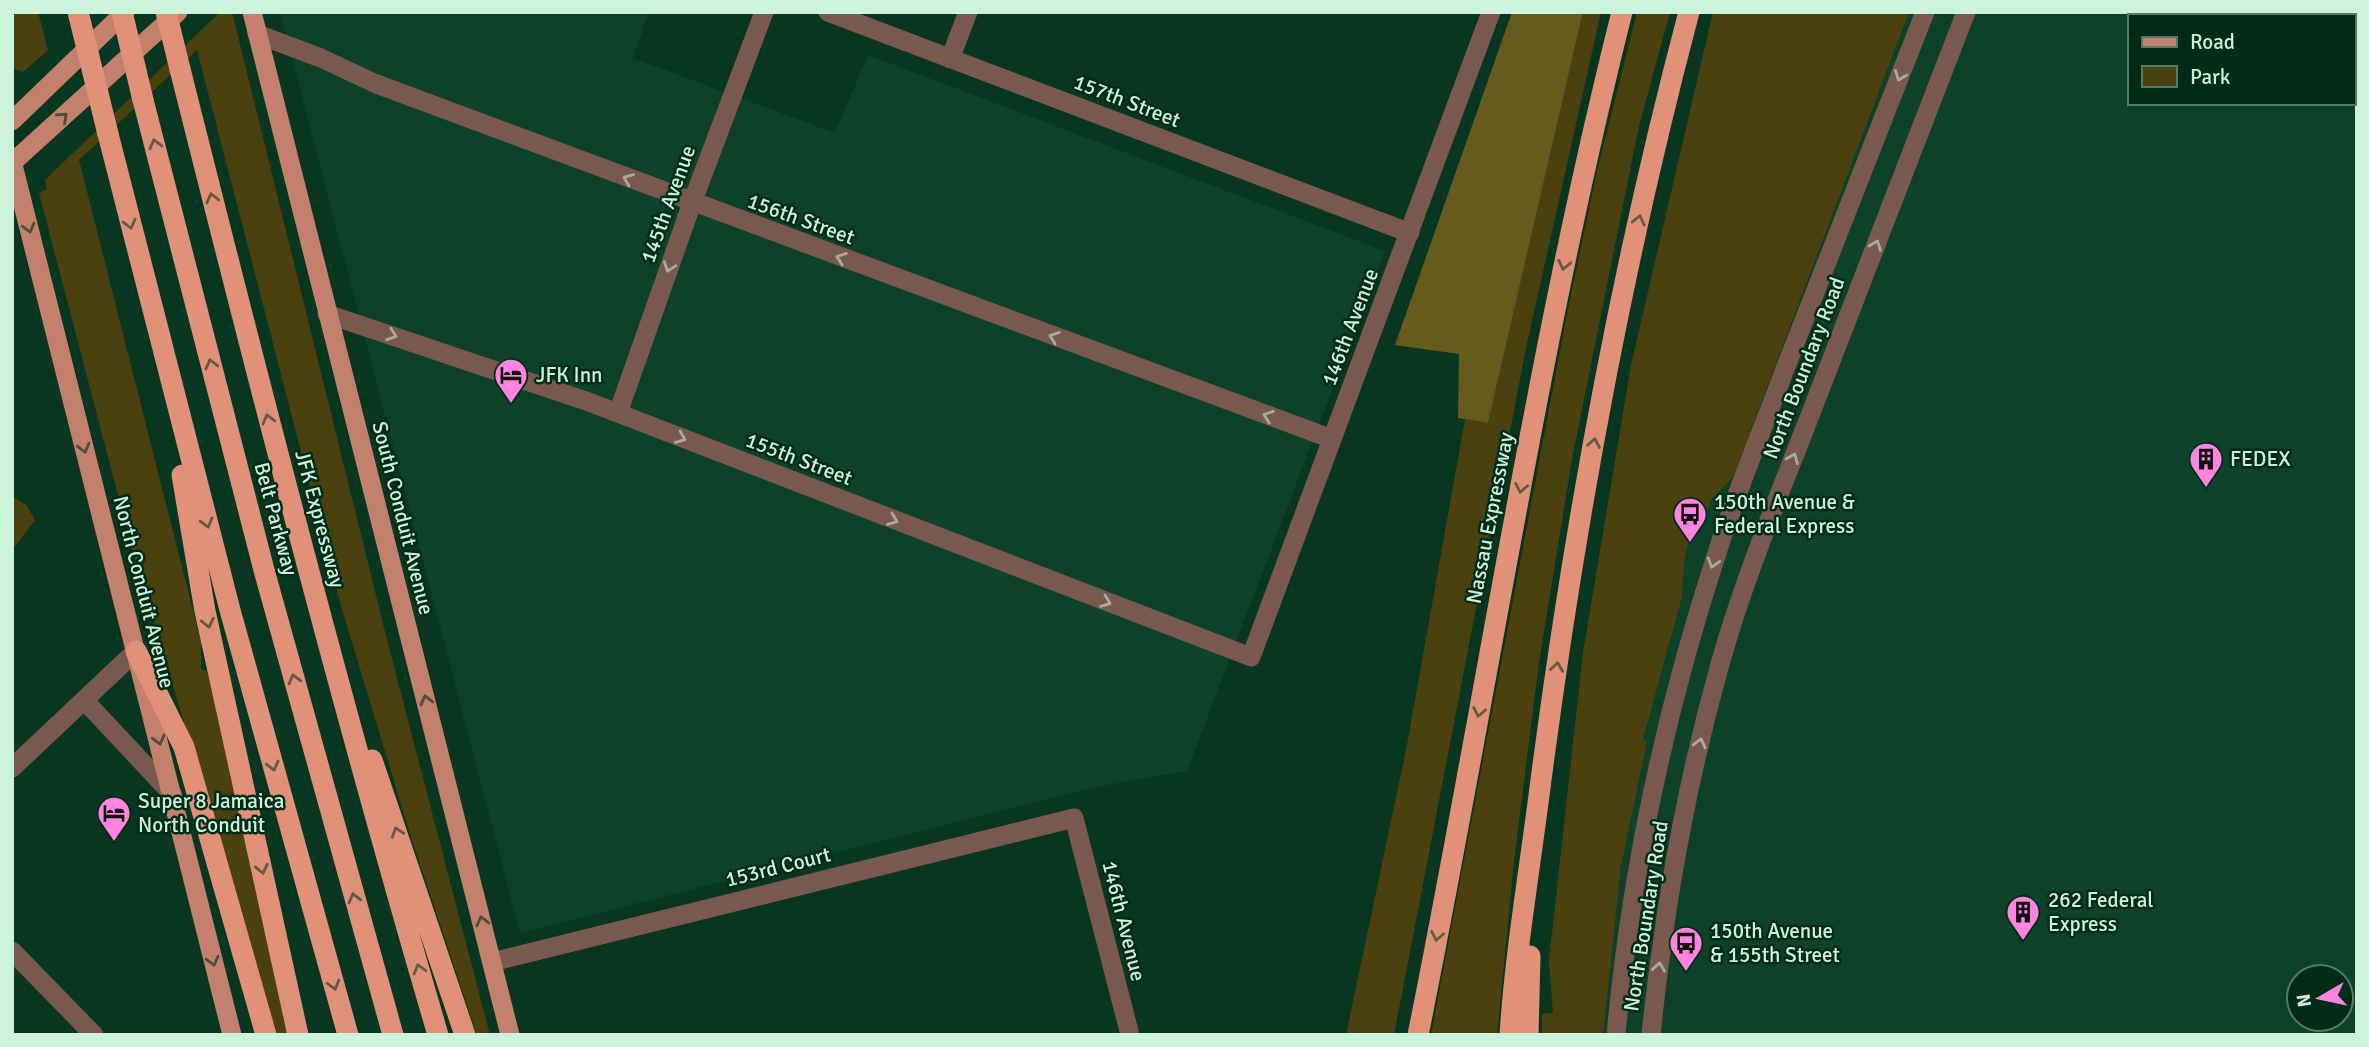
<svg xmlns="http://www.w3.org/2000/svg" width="2369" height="1047" viewBox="0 0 2369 1047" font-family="Signika,sans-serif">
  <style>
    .built { fill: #0e4129; fill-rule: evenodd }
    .green { fill: #4b410f }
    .forest { fill: #665a1c }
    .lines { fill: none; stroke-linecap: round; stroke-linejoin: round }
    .minor { stroke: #79584e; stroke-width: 19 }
    .primary { stroke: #c3816d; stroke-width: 19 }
    .motorway { stroke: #e09178; stroke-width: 21 }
    .motorway-bridge { stroke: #e09178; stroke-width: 21 }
    .oneway { stroke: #a7ad9c }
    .oneway2 { stroke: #4e4e39 }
    .oneway3 { stroke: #655943 }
    .labels { text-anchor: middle; stroke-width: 5; stroke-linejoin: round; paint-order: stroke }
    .street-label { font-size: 21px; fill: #ccf3db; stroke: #002c17 }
    .poi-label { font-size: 21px; fill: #ccf3db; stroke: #002c17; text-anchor: start }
  </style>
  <rect width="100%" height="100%" fill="#093621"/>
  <path class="built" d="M280,12H649L633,58L835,133L868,55L1385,251L1187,771L1090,788L520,933Z
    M1745,12H2357V1035H1570ZM2129,16H2353V103H2129ZM2299,977H2341V1019H2299Z"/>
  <path class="green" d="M12,12H38L48,50L23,72L12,68Z
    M232,12L385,632L490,1035H477L409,831L341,606L197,50L79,160L201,642V669L209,672L288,1035H274L247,935L131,545L39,193L47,189L45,180L219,13Z
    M1583,12H1601L1526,348L1394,1035H1346L1407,745L1465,419L1488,423Z
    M1637,12H1670L1639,126L1572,459L1539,663L1514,862L1497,1035H1431L1568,309L1597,171Z
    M1713,12H1909L1733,477L1711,500L1700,528L1692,526L1684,562L1682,597L1643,739L1647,742L1621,866L1603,1035H1542V1014L1553,1013L1549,961L1583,652L1631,365Z
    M12,496L26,505L35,520L12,550Z"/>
  <path class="forest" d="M1512,12H1583L1488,423L1458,418L1459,354L1395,345Z"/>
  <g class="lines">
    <path class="minor" d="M828,12L1410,233
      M257,34L321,58L374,83L1332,439
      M950,59L968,12
      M327,314L589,402L1251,657L1491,12
      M618,413L692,203L764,12
      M84,700L173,795
      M12,768L136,651
      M12,951L94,1035
      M492,962L1074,818L1130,1035
      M1616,1035C1631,871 1665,712 1716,556C1736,492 1762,431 1785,369C1831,250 1878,131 1925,12
      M1651,1035C1664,909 1686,785 1720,664C1745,575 1781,491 1814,405C1864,274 1915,143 1966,12"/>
    <path class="primary" d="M252,12L510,1035
      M12,121L125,12
      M12,161L232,1035
      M12,163L178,12"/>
    <path class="motorway" d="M180,69C261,392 344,715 438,1035
      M143,100L264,570L393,1035
      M108,134L230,610L348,1035
      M182,475L205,611L298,1035
      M136,651L184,747L266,1035
      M372,760L465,1035
      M1418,1035C1487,694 1537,349 1622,12
      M1510,1035C1515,957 1528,880 1538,803C1572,537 1620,272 1689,12
      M1528,1035L1530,956"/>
    <path class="motorway-bridge" d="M78,12L108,134
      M122,12L143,100
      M166,12L180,69"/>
  </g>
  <defs><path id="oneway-chevron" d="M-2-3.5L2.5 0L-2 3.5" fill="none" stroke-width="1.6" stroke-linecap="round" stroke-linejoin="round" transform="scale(1.75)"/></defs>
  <g class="oneway">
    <use href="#oneway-chevron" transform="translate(1900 76) rotate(111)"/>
    <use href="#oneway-chevron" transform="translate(628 179) rotate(-159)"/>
    <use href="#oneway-chevron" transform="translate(1876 245) rotate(-69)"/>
    <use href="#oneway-chevron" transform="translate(841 258) rotate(-160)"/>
    <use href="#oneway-chevron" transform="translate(669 267) rotate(109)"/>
    <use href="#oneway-chevron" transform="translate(392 335) rotate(19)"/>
    <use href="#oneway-chevron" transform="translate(1054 337) rotate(-160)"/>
    <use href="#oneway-chevron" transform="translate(1268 416) rotate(-160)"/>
    <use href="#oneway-chevron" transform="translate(681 438) rotate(22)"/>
    <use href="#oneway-chevron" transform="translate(1793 458) rotate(-68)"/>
    <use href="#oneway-chevron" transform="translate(893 520) rotate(21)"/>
    <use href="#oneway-chevron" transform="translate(1713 563) rotate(107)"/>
    <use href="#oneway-chevron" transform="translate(1106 602) rotate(21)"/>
    <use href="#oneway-chevron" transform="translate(1700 743) rotate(-76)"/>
    <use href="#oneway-chevron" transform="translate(1659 967) rotate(-82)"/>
  </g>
  <g class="oneway2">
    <use href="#oneway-chevron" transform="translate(63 117) rotate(-42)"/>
    <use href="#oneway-chevron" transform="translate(29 228) rotate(75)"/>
    <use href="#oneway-chevron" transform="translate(84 448) rotate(76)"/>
    <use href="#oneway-chevron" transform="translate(426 700) rotate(-104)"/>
    <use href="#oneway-chevron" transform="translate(159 740) rotate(75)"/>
    <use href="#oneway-chevron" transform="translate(482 921) rotate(-104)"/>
    <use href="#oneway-chevron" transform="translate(213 961) rotate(76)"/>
  </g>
  <g class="oneway3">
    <use href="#oneway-chevron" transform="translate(155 144) rotate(-104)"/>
    <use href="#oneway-chevron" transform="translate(212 198) rotate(-104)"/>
    <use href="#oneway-chevron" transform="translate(1639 220) rotate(-77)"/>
    <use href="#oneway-chevron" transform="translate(130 224) rotate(76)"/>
    <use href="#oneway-chevron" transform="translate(1564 265) rotate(102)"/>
    <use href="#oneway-chevron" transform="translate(211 364) rotate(-104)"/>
    <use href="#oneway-chevron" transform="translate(268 419) rotate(-105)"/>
    <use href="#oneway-chevron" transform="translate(1594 443) rotate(-80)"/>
    <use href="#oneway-chevron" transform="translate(1521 488) rotate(101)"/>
    <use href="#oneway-chevron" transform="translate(207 523) rotate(75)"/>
    <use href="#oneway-chevron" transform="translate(208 623) rotate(78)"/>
    <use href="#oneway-chevron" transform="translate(1557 667) rotate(-82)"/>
    <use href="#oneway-chevron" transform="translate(294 679) rotate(-105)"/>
    <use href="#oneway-chevron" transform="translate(1479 712) rotate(101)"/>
    <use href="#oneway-chevron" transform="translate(273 766) rotate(75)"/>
    <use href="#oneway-chevron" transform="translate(397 832) rotate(-108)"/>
    <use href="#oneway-chevron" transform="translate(262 869) rotate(78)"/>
    <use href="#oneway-chevron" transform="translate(354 898) rotate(-105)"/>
    <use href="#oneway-chevron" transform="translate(1437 936) rotate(101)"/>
    <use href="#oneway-chevron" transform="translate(419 969) rotate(-106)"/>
    <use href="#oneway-chevron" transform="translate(334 985) rotate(74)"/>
  </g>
  <defs>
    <symbol id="hotel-pin" viewBox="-11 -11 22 30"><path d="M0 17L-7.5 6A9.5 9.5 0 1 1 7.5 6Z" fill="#fe85df" stroke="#002c17"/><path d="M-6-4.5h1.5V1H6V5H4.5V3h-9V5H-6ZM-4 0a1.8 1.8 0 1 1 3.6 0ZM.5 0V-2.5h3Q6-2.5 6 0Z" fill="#111"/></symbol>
    <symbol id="building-pin" viewBox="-11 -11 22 30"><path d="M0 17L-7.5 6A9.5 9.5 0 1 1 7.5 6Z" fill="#fe85df" stroke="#002c17"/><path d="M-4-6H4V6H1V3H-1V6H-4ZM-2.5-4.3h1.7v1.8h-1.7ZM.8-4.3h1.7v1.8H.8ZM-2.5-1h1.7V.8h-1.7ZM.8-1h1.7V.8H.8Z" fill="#111"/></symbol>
    <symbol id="bus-pin" viewBox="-11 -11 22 30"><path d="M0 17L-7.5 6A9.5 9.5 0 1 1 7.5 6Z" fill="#fe85df" stroke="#002c17"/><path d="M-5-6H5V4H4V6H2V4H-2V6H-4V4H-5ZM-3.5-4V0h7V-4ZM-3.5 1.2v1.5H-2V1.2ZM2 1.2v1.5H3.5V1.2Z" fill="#111"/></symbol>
  </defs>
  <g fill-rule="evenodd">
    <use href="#hotel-pin" x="492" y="356" width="38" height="52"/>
    <use href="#building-pin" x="2187" y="440" width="38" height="52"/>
    <use href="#bus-pin" x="1671" y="495" width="38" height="52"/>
    <use href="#hotel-pin" x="95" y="794" width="38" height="52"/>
    <use href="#building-pin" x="2004" y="893" width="38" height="52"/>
    <use href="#bus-pin" x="1667" y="924" width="38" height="52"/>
  </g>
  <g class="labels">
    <g class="street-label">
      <text transform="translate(1127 101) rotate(21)" y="7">157th Street</text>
      <text transform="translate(668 204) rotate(-70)" y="7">145th Avenue</text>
      <text transform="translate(801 219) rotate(20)" y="7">156th Street</text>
      <text transform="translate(1350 327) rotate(-69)" y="7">146th Avenue</text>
      <text transform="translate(1804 368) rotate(-69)" y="7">North Boundary Road</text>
      <text transform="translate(799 459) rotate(21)" y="7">155th Street</text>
      <text transform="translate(403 518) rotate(76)" y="7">South Conduit Avenue</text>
      <text transform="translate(1490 518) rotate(-79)" y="7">Nassau Expressway</text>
      <text transform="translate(276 519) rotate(75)" y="7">Belt Parkway</text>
      <text transform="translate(320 519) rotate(75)" y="7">JFK Expressway</text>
      <text transform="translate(144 592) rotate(76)" y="7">North Conduit Avenue</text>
      <text transform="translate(778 867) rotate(-14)" y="7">153rd Court</text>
      <text transform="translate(1646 916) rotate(-81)" y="7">North Boundary Road</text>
      <text transform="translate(1124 921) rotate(76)" y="7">146th Avenue</text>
    </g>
    <g class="poi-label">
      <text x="536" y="382">JFK Inn</text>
      <text x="2230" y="466">FEDEX</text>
      <text x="1714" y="509">150th Avenue &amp;<tspan x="1714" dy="24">Federal Express</tspan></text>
      <text x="138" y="808">Super 8 Jamaica<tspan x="138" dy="24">North Conduit</tspan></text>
      <text x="2048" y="907">262 Federal<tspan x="2048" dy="24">Express</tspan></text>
      <text x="1710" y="938">150th Avenue<tspan x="1710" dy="24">&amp; 155th Street</tspan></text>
    </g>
  </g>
  <rect width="2369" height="1047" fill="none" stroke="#ccf3db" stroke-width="28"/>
  <rect x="2128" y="14" width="228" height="91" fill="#002c17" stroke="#527c65" stroke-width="2"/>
  <rect x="2142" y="37" width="35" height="10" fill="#c3816d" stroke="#527c65" stroke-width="2"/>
  <text x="2190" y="49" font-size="21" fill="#ccf3db">Road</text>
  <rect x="2142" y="66" width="35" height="21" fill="#4b410f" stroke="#527c65" stroke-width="2"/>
  <text x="2190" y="84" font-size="21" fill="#ccf3db">Park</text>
  <g transform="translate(2320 998) rotate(261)"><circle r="33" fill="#002c17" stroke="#527c65" stroke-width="2"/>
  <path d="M0-5L12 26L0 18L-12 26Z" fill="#fe85df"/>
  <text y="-10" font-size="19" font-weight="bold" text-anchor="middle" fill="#ccf3db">N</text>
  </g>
</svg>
